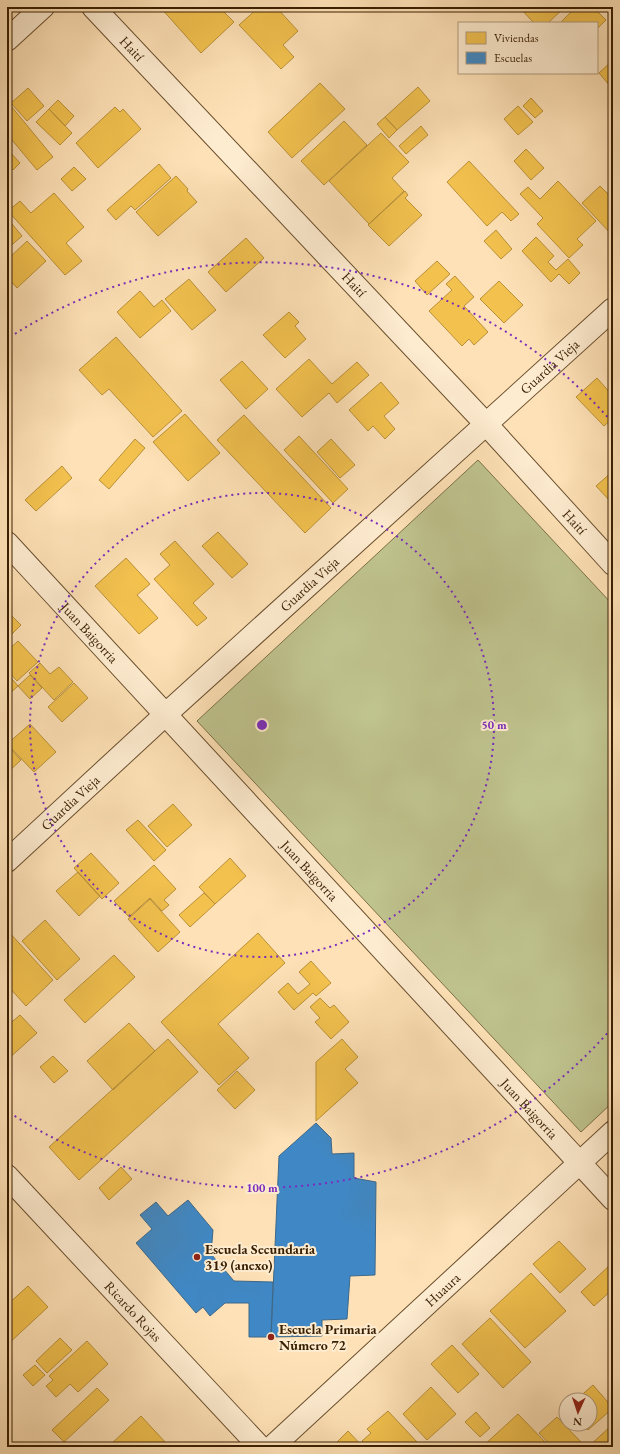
<svg xmlns="http://www.w3.org/2000/svg" width="620" height="1454" viewBox="0 0 620 1454" font-family="'EB Garamond',serif">
  <style>
    .green { fill: #bfc38e; stroke: #7c7047 }
    .homes { fill: #f2c14e; stroke: #ba9037 }
    .schools { fill: #3f88c5; stroke: #3d688a }
    .lines { fill: none; stroke-linecap: round; stroke-linejoin: round }
    .street-casing { stroke: #6a4f2e; stroke-width: 24 }
    .street { stroke: #feecd0; stroke-width: 22 }
    .ring { fill: none; stroke: #7b2cbf; stroke-width: 2; stroke-dasharray: 2 4 }
    .poi-dot { fill: #8f2418; stroke: #feecd0; stroke-width: 1.5 }
    .labels { text-anchor: middle; stroke-width: 4; stroke-linejoin: round; paint-order: stroke }
    .street-label { font-size: 14px; fill: #381e00; stroke: #feecd0 }
    .poi-label { font-size: 14px; font-weight: bold; fill: #381e00; stroke: #feecd0; text-anchor: start }
    .centre { fill: #7b2cbf; stroke: #feecd0; stroke-width: 2 }
    .ring-label { font-size: 12px; text-anchor: middle; font-weight: bold; fill: #7b2cbf; stroke: #feecd0; stroke-width: 4; stroke-linejoin: round; paint-order: stroke }
  </style>
  <rect width="100%" height="100%" fill="#fee1b6"/>
  <filter id="stains"><feTurbulence type="fractalNoise" baseFrequency=".005" numOctaves="4"/><feColorMatrix values="0 0 0 0 .2 0 0 0 0 .09 0 0 0 0 .02 0 0 0 .5 -.17"/></filter>
  <radialGradient id="worn" r=".72"><stop offset=".6" stop-color="#630" stop-opacity="0"/><stop offset="1" stop-color="#630" stop-opacity=".3"/></radialGradient>
  <path class="green" d="M478,460L613,605V1102L581,1132L197,721Z"/>
  <path class="homes" d="M160,7H219L234,22L201,53Z
    M259,7H276L298,31L283,45L294,57L281,69L239,25Z
    M519,7H565L548,23H534Z
    M576,7H601L597,11L606,20L597,29V23H560Z
    M613,60V83L610,86L599,73Z
    M320,83L345,109L292,158L268,132Z
    M418,87L430,101L397,130L385,117Z
    M28,88L44,106L27,121L11,103Z
    M531,98L543,111L535,118L523,106Z
    M58,100L74,116L65,126L49,109Z
    M11,106L53,157L37,170L7,134V110Z
    M518,106L533,122L518,135L504,119Z
    M115,107L120,112L123,109L141,129L98,168L76,143Z
    M49,109L72,133L60,145L36,122Z
    M385,117L397,130L389,138L377,124Z
    M344,121L367,145L324,185L301,161Z
    M421,126L428,135L406,154L399,146Z
    M381,133L409,162L392,178L404,191L369,224L329,181Z
    M526,149L544,168L531,180L514,161Z
    M10,152L20,163L13,170L10,167L7,170V154Z
    M469,161L519,214L511,221L502,212L487,226L447,182Z
    M159,164L171,178L135,210L131,206L116,220L107,210Z
    M74,167L86,179L72,191L61,179Z
    M176,176L188,189L187,191L197,202L158,236L136,212Z
    M558,181L596,221L577,239L583,245L569,258L537,224L543,218L520,194L528,187L540,199Z
    M600,186L613,199V236L582,203Z
    M405,191L408,195L405,198L422,215L389,246L368,225Z
    M54,193L84,227L66,243L82,261L65,275L8,211L20,201L31,213Z
    M7,218L22,236L7,249Z
    M496,230L512,249L501,259L484,241Z
    M536,237L554,256L548,262L556,270L568,259L580,273L569,284L559,274L551,282L522,251Z
    M246,238L264,258L226,292L208,272Z
    M27,241L46,261L17,288L7,277V260Z
    M437,261L450,274L427,295L415,281Z
    M455,276L474,297L464,306L488,332L474,345L469,339L462,346L429,311L452,290L446,284Z
    M189,279L216,310L192,330L165,299Z
    M499,281L523,305L504,323L480,299Z
    M140,291L154,307L162,300L171,311L140,338L117,312Z
    M289,312L299,322L295,326L306,339L285,358L263,335Z
    M116,337L182,411L153,437L109,389L102,395L79,370Z
    M309,359L332,384L357,362L369,375L337,403L329,393L302,417L276,389Z
    M242,361L268,389L246,409L220,380Z
    M613,364V375L608,369Z
    M597,378L613,396V420L612,419L604,426L576,397Z
    M381,382L399,403L384,416L395,429L385,439L373,426L368,431L349,410Z
    M185,414L220,453L188,481L153,442Z
    M244,415L331,508L305,533L217,440Z
    M299,436L348,489L333,503L284,450Z
    M135,439L145,448L109,489L99,480Z
    M331,439L355,465L340,478L317,452Z
    M62,466L72,478L36,511L25,500Z
    M613,471V496L609,500L596,486Z
    M218,532L248,564L232,578L202,546Z
    M175,541L214,584L193,603L207,618L197,626L154,579L170,565L160,554Z
    M126,558L150,584L137,595L158,618L139,634L95,586Z
    M7,611L21,625L7,639Z
    M18,641L38,662L17,681L7,670V651Z
    M40,663L50,674L59,667L73,682L54,700L29,673Z
    M7,673L18,686L7,696Z
    M30,675L42,688L30,699L18,686Z
    M74,683L88,698L62,722L48,707Z
    M30,724L56,752L34,772L7,744Z
    M7,745L21,760L7,773Z
    M173,804L192,825L167,847L148,826Z
    M138,820L166,850L154,861L126,830Z
    M91,853L119,883L102,899L74,868Z
    M230,858L246,876L215,904L199,887Z
    M154,865L176,889L164,900L169,905L162,911L150,898L129,917L114,901Z
    M78,872L100,896L79,916L56,891Z
    M204,893L215,904L190,927L179,915Z
    M150,899L180,932L158,952L128,919Z
    M45,920L80,959L57,980L22,941Z
    M7,930L53,980L26,1006L7,985Z
    M258,933L285,963L218,1024L249,1058L219,1085L161,1022Z
    M114,955L135,977L85,1023L64,1000Z
    M311,961L331,983L316,996L313,993L294,1010L278,992L288,983L298,994L310,984L299,972Z
    M320,998L330,1008L334,1005L349,1022L331,1039L315,1022L320,1018L310,1007Z
    M20,1015L37,1033L7,1060V1026Z
    M129,1023L155,1051L113,1090L87,1061Z
    M168,1039L198,1072L79,1180L49,1147Z
    M342,1039L358,1057L345,1069L358,1083L316,1121V1062Z
    M53,1056L68,1071L54,1083L40,1067Z
    M237,1071L255,1090L235,1109L217,1090Z
    M121,1167L132,1179L109,1200L99,1188Z
    M559,1241L586,1269L560,1293L533,1264Z
    M609,1266L613,1271V1289L594,1306L581,1292Z
    M531,1273L566,1311L525,1348L490,1311Z
    M28,1286L48,1307L7,1345V1305Z
    M490,1318L531,1362L503,1388L462,1344Z
    M60,1338L72,1350L47,1373L36,1361Z
    M87,1341L108,1364L78,1392L70,1384L56,1397L46,1386L53,1380L49,1376Z
    M452,1345L479,1374L458,1393L431,1364Z
    M35,1365L45,1375L33,1386L23,1375Z
    M593,1385L613,1408L588,1430L583,1424H590V1400H576Z
    M431,1387L456,1414L427,1440L403,1414Z
    M97,1388L109,1400L64,1442L52,1430Z
    M388,1411L417,1442L411,1447H368L362,1441L371,1433L367,1429Z
    M476,1412L490,1428L480,1437L465,1422Z
    M518,1414L547,1444L544,1447H483V1446Z
    M141,1416L166,1443L161,1447H112L110,1445Z
    M557,1417L581,1442L575,1447H552L539,1433Z
    M612,1425L613,1447H588Z
    M348,1431L363,1447H339L336,1443Z"/>
  <path class="schools" d="M316,1123L331,1138L332,1154L354,1153V1178L376,1182L375,1275L350,1276L347,1319L322,1320V1336L271,1337L279,1156Z
    M188,1200L213,1230L211,1254L234,1281L273,1282L271,1337H249V1303H225L210,1316L203,1307L196,1313L136,1243L152,1229L140,1215L156,1202L168,1216Z"/>
  <g class="lines">
    <defs>
      <g id="street">
        <path id="s1" d="M93,7L486,424L613,564"/>
        <path d="M7,40L43,7"/>
        <path id="s2" d="M7,543L613,1199"/>
        <path id="s3" d="M7,861L166,714L613,309"/>
        <path id="s4" d="M7,1176L260,1447"/>
        <path id="s5" d="M272,1447L613,1132"/>
      </g>
    </defs>
    <use href="#street" class="street-casing"/>
    <use href="#street" class="street"/>
  </g>
  <g class="ring">
    <circle cx="262" cy="725" r="232"/>
    <path d="M611 1029A463 463 0 0 1 10 1113M10 337A463 463 0 0 1 611 421"/>
  </g>
  <g class="poi-dot">
    <circle cx="197" cy="1257" r="4"/>
    <circle cx="271" cy="1337" r="4"/>
  </g>
  <g class="labels">
    <g class="street-label">
      <text dy="5" stroke="none"><textPath href="#s1" startOffset="57">Haití</textPath></text>
      <text dy="5" stroke="none"><textPath href="#s1" startOffset="381">Haití</textPath></text>
      <text dy="5" stroke="none"><textPath href="#s3" startOffset="734">Guardia Vieja</textPath></text>
      <text dy="5" stroke="none"><textPath href="#s1" startOffset="705">Haití</textPath></text>
      <text dy="5" stroke="none"><textPath href="#s3" startOffset="410">Guardia Vieja</textPath></text>
      <text dy="5" stroke="none"><textPath href="#s2" startOffset="122">Juan Baigorria</textPath></text>
      <text dy="5" stroke="none"><textPath href="#s3" startOffset="86">Guardia Vieja</textPath></text>
      <text dy="5" stroke="none"><textPath href="#s2" startOffset="446">Juan Baigorria</textPath></text>
      <text dy="5" stroke="none"><textPath href="#s2" startOffset="770">Juan Baigorria</textPath></text>
      <text dy="5" stroke="none"><textPath href="#s5" startOffset="232">Huaura</textPath></text>
      <text dy="5" stroke="none"><textPath href="#s4" startOffset="185">Ricardo Rojas</textPath></text>
    </g>
    <g class="poi-label">
      <text x="205" y="1254">Escuela Secundaria<tspan x="205" dy="16">319 (anexo)</tspan></text>
      <text x="279" y="1334">Escuela Primaria<tspan x="279" dy="16">Número 72</tspan></text>
    </g>
  </g>
  <circle cx="262" cy="725" r="6" class="centre"/>
  <g class="ring-label">
    <text x="494" y="729">50 m</text>
    <text x="262" y="1192">100 m</text>
  </g>
  <rect width="620" height="1454" fill="none" stroke="#fee1b6" stroke-width="24"/>
  <rect x="8" y="8" width="604" height="1438" fill="none" stroke="#381e00" stroke-width="2"/>
  <rect x="12" y="12" width="596" height="1430" fill="none" stroke="#381e00"/>
  <rect x="458" y="22" width="140" height="52" fill="#feecd0" stroke="#af9a7d"/>
  <rect x="466" y="32" width="20" height="12" fill="#f2c14e" stroke="#af9a7d"/>
  <text x="494" y="42" font-size="12" fill="#381e00">Viviendas</text>
  <rect x="466" y="52" width="20" height="12" fill="#3f88c5" stroke="#af9a7d"/>
  <text x="494" y="62" font-size="12" fill="#381e00">Escuelas</text>
  <g transform="translate(578 1412) rotate(183)"><circle r="19" fill="#feecd0" stroke="#af9a7d"/>
  <path d="M0-3L7 15L0 10L-7 15Z" fill="#8f2418"/>
  <text y="-6" font-size="11" font-weight="bold" text-anchor="middle" fill="#381e00">N</text>
  </g>
  <rect width="100%" height="100%" filter="url(#stains)"/>
  <rect width="100%" height="100%" fill="url(#worn)"/>
</svg>
